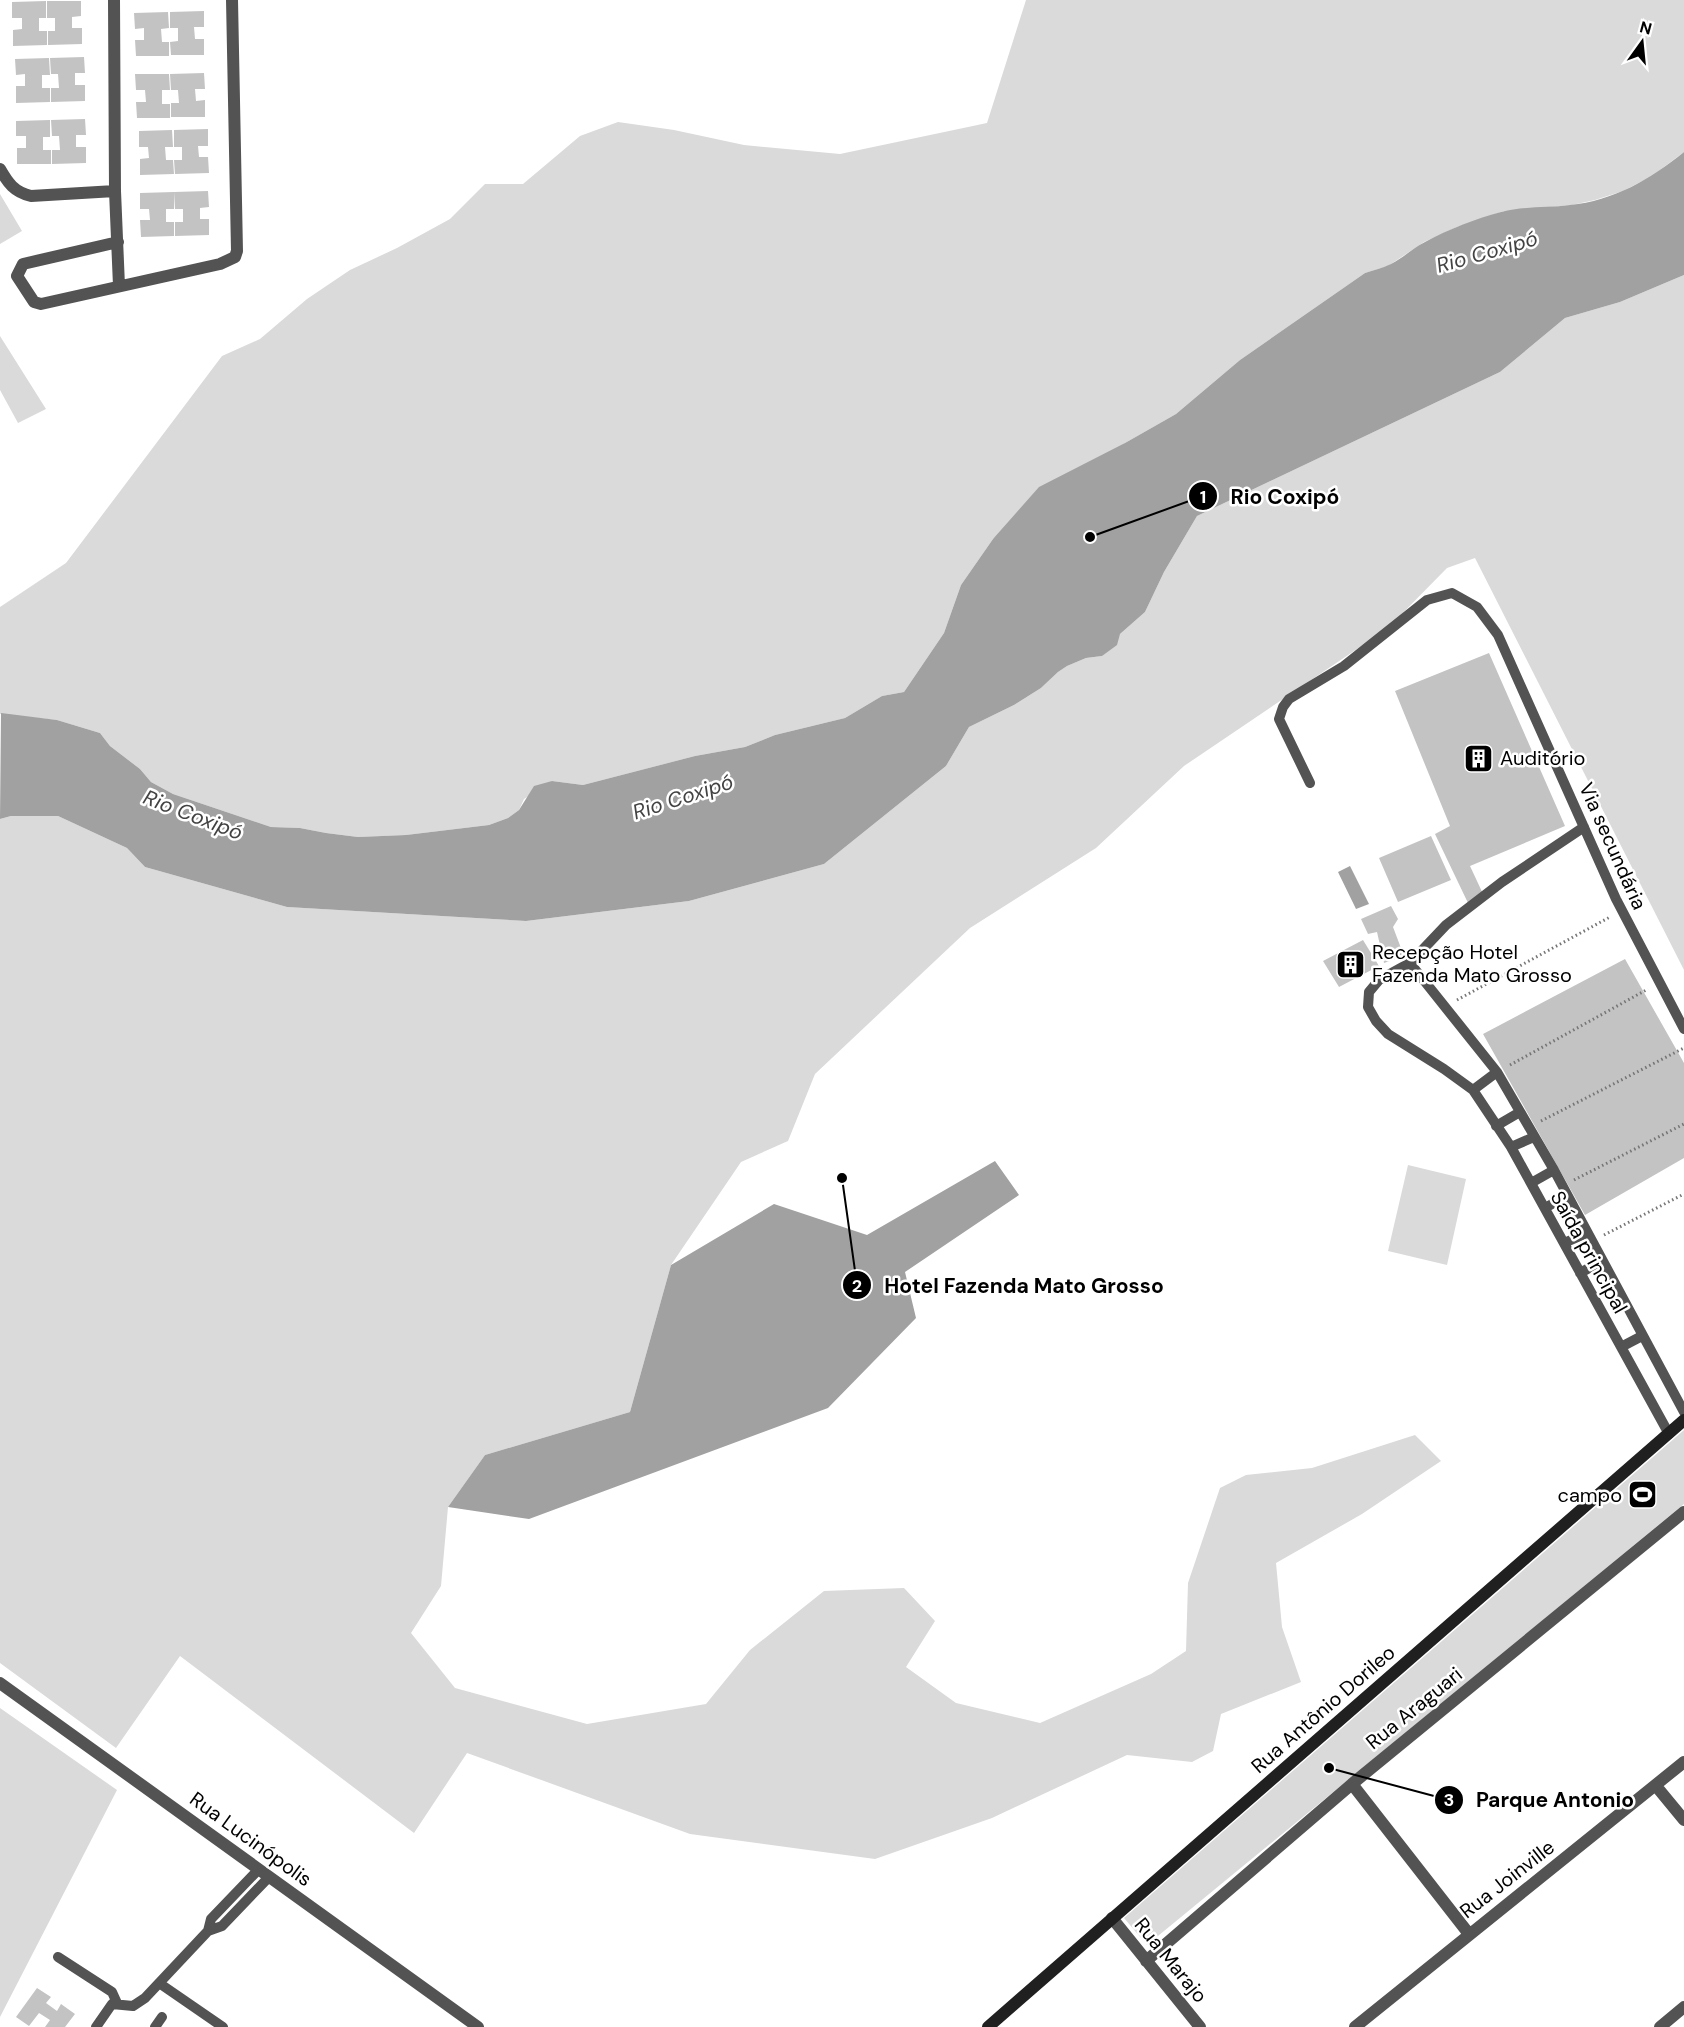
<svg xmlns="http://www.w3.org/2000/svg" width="1684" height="2027" viewBox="0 0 1684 2027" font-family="'DM Sans',sans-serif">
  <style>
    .green { fill: #dadada }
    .water { fill: #a1a1a1 }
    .building { fill: #c3c3c3 }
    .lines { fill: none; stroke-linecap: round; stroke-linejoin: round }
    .path { stroke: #757575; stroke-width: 3; stroke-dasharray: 1.5 3; stroke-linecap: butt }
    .lane { stroke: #535353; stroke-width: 10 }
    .street { stroke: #535353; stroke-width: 12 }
    .secondary { stroke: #202020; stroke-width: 12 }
    .labels { text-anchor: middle; stroke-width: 5; stroke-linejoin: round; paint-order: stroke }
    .poi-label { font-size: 20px; fill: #000; stroke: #fff; text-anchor: start }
    .street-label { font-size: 20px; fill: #000; stroke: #fff }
    .water-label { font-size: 21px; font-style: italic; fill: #424242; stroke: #fff }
    .leader { fill: none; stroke: #000; stroke-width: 2 }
    .callout-dot { fill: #000; stroke: #fff; stroke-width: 2 }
    .mark-label { font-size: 18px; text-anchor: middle; font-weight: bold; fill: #fff }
    .callout-label { font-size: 21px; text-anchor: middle; font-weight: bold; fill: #000; stroke: #fff; stroke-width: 5; stroke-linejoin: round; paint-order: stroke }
  </style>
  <rect width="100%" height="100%" fill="#fff"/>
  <path class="green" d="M1026,0H1684V152L1652,176L1623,191L1595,200L1572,205L1504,211L1457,227L1424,242L1388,266L1365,273L1240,360L1176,414L1125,443L993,539L961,585L944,633L904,692L882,696L845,718L775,735L745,747L695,756L583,785L552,781L524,799L519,810L508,818L489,825L406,835L358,837L326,833L300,828L271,827L173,794L151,782L140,769L110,746L100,733L57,720L0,714V607L66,563L222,356L260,339L307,299L350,270L397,248L450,219L485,184H523L580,136L618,122L674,130L744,145L840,154L987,123Z
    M0,194L22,231L0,244Z
    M1684,275V970L1475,558L1447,568L1388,628L1184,766L1096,848L970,928L815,1074L788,1141L741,1162L671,1265L630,1412L485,1455L448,1507L441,1586L411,1633L455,1688L587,1724L706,1704L750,1650L824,1591L904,1588L935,1621L906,1667L956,1703L1040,1723L1151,1674L1186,1651L1188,1583L1220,1488L1246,1475L1312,1468L1415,1435L1441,1461L1362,1514L1276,1563L1282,1627L1301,1682L1221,1714L1213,1751L1192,1762L1127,1755L992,1818L875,1859L690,1834L467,1753L414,1833L180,1656L116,1748L0,1663V819L11,816H58L127,848L145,867L287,907L526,921L689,901L824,864L946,766L969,727L1014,705L1041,688L1058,672L1067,666L1086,658L1102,656L1120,634L1145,612L1164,572L1197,516L1500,372L1565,318L1620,302Z
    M0,336L46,409L18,423L0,390Z
    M1408,1165L1466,1179L1447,1265L1388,1251Z
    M1684,1430V1504L1147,1945L1124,1918Z
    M0,1708L117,1790L0,2017Z"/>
  <path class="water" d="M1684,152V275L1620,302L1565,318L1500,372L1197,516L1164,572L1145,612L1120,634L1117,645L1102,656L1086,658L1067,666L1058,672L1041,688L1014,705L969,727L946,766L824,864L689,901L526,921L287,907L145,867L127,848L58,816H11L0,819L1,713L57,720L100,733L110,746L140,769L151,782L173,794L271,827L300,828L326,833L358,837L406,835L489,825L508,818L519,810L534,786L552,781L583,785L695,756L745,747L775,735L845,718L882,696L904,692L944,633L961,585L993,539L1039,487L1125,443L1176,414L1240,360L1365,273C1373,270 1383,268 1391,264C1403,258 1413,248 1425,242C1449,229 1475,219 1501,212C1523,206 1547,208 1570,205C1613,201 1651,179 1684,152Z
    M1350,866L1369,904L1356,909L1338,872Z
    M995,1161L1019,1195L905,1272L916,1318L828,1408L529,1519L448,1507L485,1455L630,1412L671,1265L774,1204L867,1235Z"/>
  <path class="building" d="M46,1V18H39V31H47V45L13,46V30L22,29V18H12V2Z
    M47,1H81V16L72,17V28H82V44L48,45V31H55V18H47Z
    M204,11V27H194L195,39H204V55H171L170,42L178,41V28H170V12Z
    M168,12L169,28L161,29L162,42H169V56H136L135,40H144V28L135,29L134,13Z
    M84,57L85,73H75V85H85V101L51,102V88H59L58,74H51L50,58Z
    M49,58L50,75H42V88H50V102L16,103V86H25V74L16,75L15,59Z
    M204,73L205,89H195L196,101L205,100V117H171V103H179L178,90H171L170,74Z
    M135,74H169L170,90H162V104H170V118H137L136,102H146L145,90H136Z
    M85,119L86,135H76V147H86V163L52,164V150H60L59,136H52L51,120Z
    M50,120V137H43V150H51V164H17V148H26V136H16V121Z
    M208,129V146H198L199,157H208L209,173L175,174L174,160H182V147H174V130Z
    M172,130L173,147H165L166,160H173L174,174L140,175V159L149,158L148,147H139V131Z
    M208,191L209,207L200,208V219H209V235L175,236V222H183V209H175L174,192Z
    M174,192V209H166V222H174V236L141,237L140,220H150L149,209H140V193Z
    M1489,653L1565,826L1470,866L1484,896L1468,903L1435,834L1450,826L1395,691Z
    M1431,836L1451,880L1398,902L1379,858Z
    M1391,906L1398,919L1393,927L1404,956L1384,963L1377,932L1368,934L1361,919Z
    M1363,940L1379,966L1339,987L1323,961Z
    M1625,959L1684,1063V1158L1585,1215L1483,1034Z
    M37,1988L51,1997L46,2003L57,2011L61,2004L75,2014L65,2027H45L50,2020L39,2013L29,2026L16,2017Z"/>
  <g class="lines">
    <path class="path" d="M1457,1000L1610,917
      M1510,1065L1648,989
      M1541,1121L1684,1048
      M1574,1180L1684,1124
      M1604,1235L1684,1194"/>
    <path class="lane" d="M1310,783L1279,719L1283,707L1289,699L1344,666L1427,600L1452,593L1477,607L1498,635L1616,899L1684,1029
      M1584,827L1502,882L1446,925L1410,963L1379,980L1369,992L1368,1007L1376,1021L1388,1034L1444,1069L1473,1090L1511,1147L1669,1434
      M1410,963L1497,1072L1554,1170L1684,1412
      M1473,1090L1497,1072
      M1496,1126L1520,1112
      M1511,1147L1534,1137
      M1531,1183L1554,1170
      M1545,1208L1566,1196
      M1564,1243L1587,1233
      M1580,1273L1602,1261
      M1621,1347L1642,1336
      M208,1931L222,1926L269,1877
      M58,1957L112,1992L117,2003
      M159,1983L223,2027
      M96,2027L112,2004L133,2006L145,1998L208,1931L211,1919L259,1869
      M155,2027L162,2017"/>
    <path class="street" d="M114,0L115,191L119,286
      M0,169C8,183 14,192 31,196L115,191
      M118,242L23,264L17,276L34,302L41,304L220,264L235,257L237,251L232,0
      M0,1683L478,2027
      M1352,1784L1469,1934
      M1656,1786L1684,1820
      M1112,1918L1200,2027
      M1146,1961L1352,1784L1684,1512
      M1355,2027L1684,1762
      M1660,2027L1684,2007"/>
    <path class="secondary" d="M988,2027L1684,1420"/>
  </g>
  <defs>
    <symbol id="building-square" viewBox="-11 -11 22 22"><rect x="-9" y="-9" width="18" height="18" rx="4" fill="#000" stroke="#fff"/><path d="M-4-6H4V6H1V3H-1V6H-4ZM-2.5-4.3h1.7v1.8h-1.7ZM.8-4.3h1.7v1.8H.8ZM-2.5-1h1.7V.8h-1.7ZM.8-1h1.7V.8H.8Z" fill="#fff"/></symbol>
    <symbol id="stadium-square" viewBox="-11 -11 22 22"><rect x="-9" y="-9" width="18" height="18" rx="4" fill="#000" stroke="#fff"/><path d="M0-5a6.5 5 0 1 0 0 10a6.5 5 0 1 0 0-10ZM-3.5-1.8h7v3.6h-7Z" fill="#fff"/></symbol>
  </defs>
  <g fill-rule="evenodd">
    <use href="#building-square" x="1462" y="742" width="33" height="33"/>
    <use href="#building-square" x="1334" y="948" width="33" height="33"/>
    <use href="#stadium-square" x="1626" y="1478" width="33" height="33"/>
  </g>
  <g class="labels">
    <g class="poi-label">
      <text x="1500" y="765">Auditório</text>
      <text x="1372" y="959">Recepção Hotel<tspan x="1372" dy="23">Fazenda Mato Grosso</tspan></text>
      <text x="1622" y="1502" text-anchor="end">campo</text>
    </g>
    <g class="street-label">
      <text transform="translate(1613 846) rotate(66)" y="7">Via secundária</text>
      <text transform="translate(1589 1252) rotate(61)" y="7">Saída principal</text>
      <text transform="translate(1414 1708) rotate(-39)" y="7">Rua Araguari</text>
      <text transform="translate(1323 1709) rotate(-41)" y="7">Rua Antônio Dorileo</text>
      <text transform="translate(251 1839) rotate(36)" y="7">Rua Lucinópolis</text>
      <text transform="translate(1507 1879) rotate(-38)" y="7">Rua Joinville</text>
      <text transform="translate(1171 1960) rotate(51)" y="7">Rua Marajo</text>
    </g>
    <g class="water-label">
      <text transform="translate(1487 252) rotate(-16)" y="7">Rio Coxipó</text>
      <text transform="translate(683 797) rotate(-18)" y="7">Rio Coxipó</text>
      <text transform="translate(193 815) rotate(21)" y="7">Rio Coxipó</text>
    </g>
  </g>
  <path class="leader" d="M1090 537L1203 496M842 1178L857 1285M1329 1768L1449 1800"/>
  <g class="callout-dot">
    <circle cx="1090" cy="537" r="6"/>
    <circle cx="842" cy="1178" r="6"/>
    <circle cx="1329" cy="1768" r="6"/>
    <circle cx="1203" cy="496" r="15"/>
    <circle cx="857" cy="1285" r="15"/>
    <circle cx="1449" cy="1800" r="15"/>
  </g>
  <g class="mark-label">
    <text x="1203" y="503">1</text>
    <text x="857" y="1292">2</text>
    <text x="1449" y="1806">3</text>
  </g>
  <g class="callout-label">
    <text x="1285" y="504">Rio Coxipó</text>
    <text x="1024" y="1293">Hotel Fazenda Mato Grosso</text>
    <text x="1555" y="1807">Parque Antonio</text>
  </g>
  <g transform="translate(1642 42) rotate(15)" stroke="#ffffff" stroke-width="4.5" paint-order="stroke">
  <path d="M0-4.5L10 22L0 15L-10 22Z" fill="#000000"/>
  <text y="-9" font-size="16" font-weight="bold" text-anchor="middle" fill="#000000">N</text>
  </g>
</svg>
